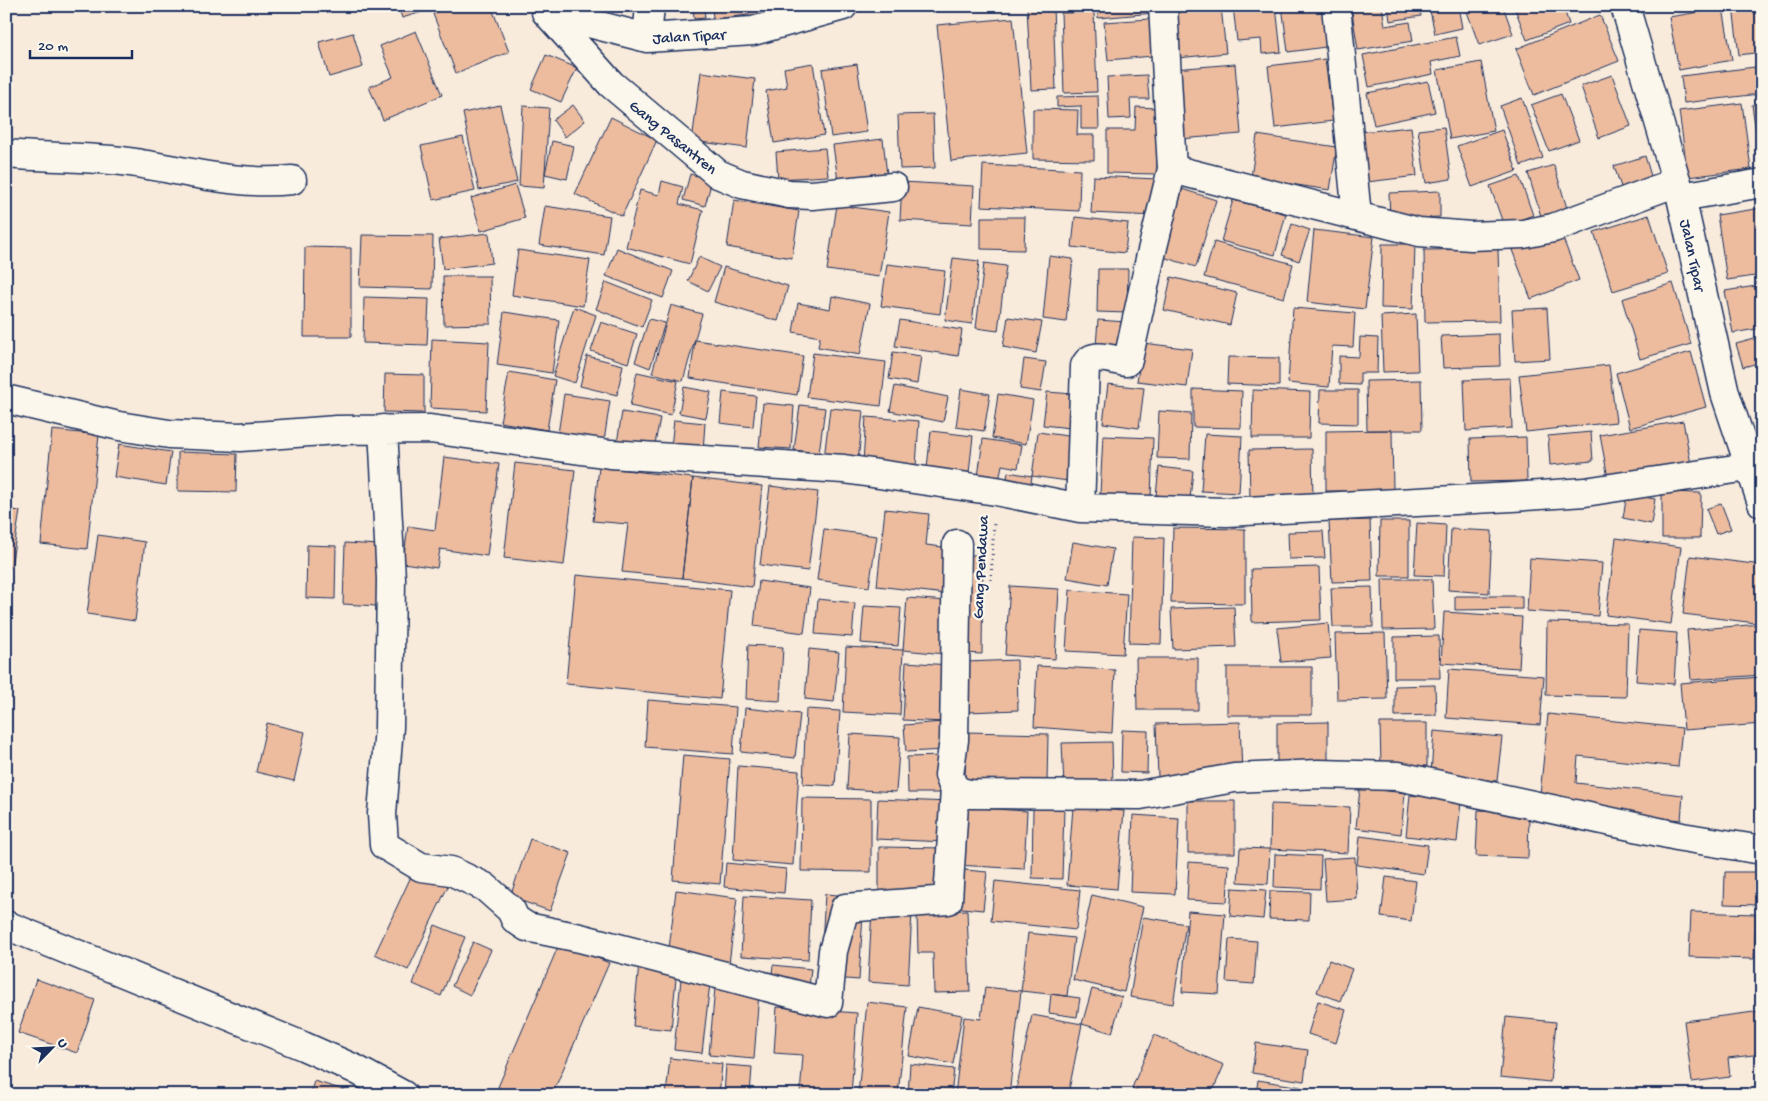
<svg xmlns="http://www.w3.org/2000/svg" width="1768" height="1101" viewBox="0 0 1768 1101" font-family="'Gochi Hand',sans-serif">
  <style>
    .building { fill: #edbc9e; stroke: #1b2f5e }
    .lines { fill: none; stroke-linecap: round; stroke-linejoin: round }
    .minor-casing { stroke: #1b2f5e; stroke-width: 31 }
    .path { stroke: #1b2f5e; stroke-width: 3; stroke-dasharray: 1 4; stroke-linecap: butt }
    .minor { stroke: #fbf7ec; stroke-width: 28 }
    .labels { text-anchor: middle; stroke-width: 4.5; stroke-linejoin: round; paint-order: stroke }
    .street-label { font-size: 16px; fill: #1b2f5e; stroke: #fbf7ec }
  </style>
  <rect width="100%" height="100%" fill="#f8ebdc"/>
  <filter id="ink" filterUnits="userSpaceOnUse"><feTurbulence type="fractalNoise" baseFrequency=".02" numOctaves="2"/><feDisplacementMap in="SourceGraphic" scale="10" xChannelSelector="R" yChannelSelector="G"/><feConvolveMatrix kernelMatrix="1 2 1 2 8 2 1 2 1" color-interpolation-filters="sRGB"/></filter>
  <g filter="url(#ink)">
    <path class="building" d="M398,6H439V7L402,18Z
      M452,6H491L509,52L456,73L433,14Z
      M693,6H704L705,18L694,19Z
      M712,6H774L775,12L713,19Z
      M1027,6H1053L1056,89L1031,90Z
      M1097,6H1153L1154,13L1098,18Z
      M1233,6H1276L1281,52L1262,54L1261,39L1237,41Z
      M1282,6H1328L1333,46L1288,52Z
      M1351,6H1382L1385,26L1410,22L1413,41L1358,50Z
      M1388,6H1419L1421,16L1390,21Z
      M1429,6H1458L1462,28L1435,34Z
      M1465,6H1503L1513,34L1479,45Z
      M1514,6H1563L1569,24L1527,40Z
      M1762,6V52L1739,55L1733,7Z
      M1221,7L1226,53L1178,58L1174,12Z
      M1723,8L1732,60L1679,70L1669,17Z
      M1094,12L1097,92L1064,93L1061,13Z
      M1600,15L1619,61L1534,95L1516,49Z
      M1013,18L1027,153L951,161L937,25Z
      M1150,19L1153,56L1108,60L1104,22Z
      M416,31L442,95L383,120L369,87L393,77L380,46Z
      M353,33L363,67L329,77L319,42Z
      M1456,37L1460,56L1431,62L1433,74L1369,87L1363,55Z
      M546,55L577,68L561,102L531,89Z
      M1325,59L1333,121L1275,128L1268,66Z
      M1481,62L1494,131L1450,139L1437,70Z
      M813,63L824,135L774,143L766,91L787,87L784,68Z
      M857,64L867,132L831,137L822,69Z
      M1235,64L1241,134L1180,139L1174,69Z
      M1755,67L1759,94L1684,103L1681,76Z
      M701,72L755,79L747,148L692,141Z
      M1147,75L1149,99H1130L1131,118L1109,119L1107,77Z
      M1612,75L1631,126L1599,138L1581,86Z
      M1428,81L1435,112L1374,125L1367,93Z
      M1561,94L1579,140L1549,151L1531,105Z
      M1098,96L1099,129H1081V106L1057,107V97Z
      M1522,98L1543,158L1521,166L1500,106Z
      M1742,103L1751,169L1688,177L1679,111Z
      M1762,104V166H1761L1752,105Z
      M500,105L517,182L479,190L463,113Z
      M573,105L585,121L565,137L553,120Z
      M523,106L549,108L544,188L519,186Z
      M1136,107L1157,108V174L1107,173V130H1135Z
      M1033,109L1078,110L1077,135H1094V160L1033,159Z
      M933,114L935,168L900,169L898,115Z
      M611,117L657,140L622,216L575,194Z
      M1411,127L1417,176L1367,182L1361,132Z
      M1444,127L1451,179L1426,183L1418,130Z
      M1502,130L1517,171L1472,187L1457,146Z
      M1257,135L1337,147L1330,190L1251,178Z
      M463,137L475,191L433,200L421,146Z
      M883,139L887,175L838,181L833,145Z
      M552,141L574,146L567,179L545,174Z
      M825,148L828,176L778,179L776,152Z
      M1645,156L1654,186L1624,196L1614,166Z
      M983,165L1080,170L1079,211L981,206Z
      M1554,165L1569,215L1543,223L1528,173Z
      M690,174L712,180L705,206L683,200Z
      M1093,176L1157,179L1155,216L1091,213Z
      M1519,176L1533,215L1504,226L1490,186Z
      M662,181L683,187L679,204L703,210L690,264L626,247L640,190L659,195Z
      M902,182L974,186L972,224L900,220Z
      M515,185L525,218L481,231L471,198Z
      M1176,187L1216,200L1196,267L1156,255Z
      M1440,191V217L1390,219L1389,193Z
      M734,200L799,211L792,258L727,247Z
      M1233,200L1286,214L1275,255L1221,241Z
      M837,205L889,212L879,277L827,270Z
      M545,206L610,216L604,255L539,245Z
      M1762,208V275L1727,280L1717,215Z
      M1649,215L1668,274L1613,291L1594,232Z
      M981,217H1025L1024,250L981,249Z
      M1075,217L1128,223L1125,253L1072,247Z
      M1292,224L1310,230L1299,261L1282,255Z
      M1314,230L1374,237L1365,309L1307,302Z
      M1560,231L1579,280L1531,299L1512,250Z
      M489,233L492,263L443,269L439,239Z
      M362,235L433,236L432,289L360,287Z
      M1214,242L1293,264L1284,298L1204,277Z
      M1382,244H1415L1413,309L1381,308Z
      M305,247L351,248V337H304Z
      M617,248L673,271L663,298L606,276Z
      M1498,249L1500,321L1425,322L1424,250Z
      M518,250L590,260L583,306L512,295Z
      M1049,256L1073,259L1066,322L1043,319Z
      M699,257L720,267L708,291L688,281Z
      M953,258L979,261L972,324L945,320Z
      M984,263L1006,266L998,331L976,328Z
      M887,264L945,271L940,314L881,306Z
      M724,267L788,286L778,321L714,302Z
      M1098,269H1128L1127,313L1097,312Z
      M443,276H490L491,324L444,325Z
      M1171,277L1237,293L1230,325L1164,310Z
      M606,282L652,300L642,327L596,309Z
      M1673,283L1691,344L1640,359L1622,299Z
      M1762,285V328L1733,333L1725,291Z
      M832,296L870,304L860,355L818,347L820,337L793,332L798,303L830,309Z
      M364,297L429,299L427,345L363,343Z
      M671,305L702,314L683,381L652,373Z
      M574,307L596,315L575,383L553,376Z
      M1293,308L1355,313L1353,347L1332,346L1329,387L1288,383Z
      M1547,308L1550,359L1515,361L1512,310Z
      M504,312L559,320L552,373L497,365Z
      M1416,314L1418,371L1383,372L1381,316Z
      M1008,317L1042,322L1036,353L1003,347Z
      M649,319L665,323L650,368L635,362Z
      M900,320L962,330L958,356L895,346Z
      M1098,320L1126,322L1124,348L1096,346Z
      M601,322L637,334L628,363L591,351Z
      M1499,334L1500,366L1443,368L1441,336Z
      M1360,337L1378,338L1377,373H1360V385L1339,384V356L1359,357Z
      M1762,337V362L1743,367L1736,344Z
      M432,339L489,342L486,411L430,408Z
      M695,340L803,356L797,395L690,378Z
      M1143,343L1192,349L1187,387L1137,381Z
      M893,352L921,356L917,384L889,379Z
      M1691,352L1706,407L1630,428L1616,373Z
      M813,353L886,362L881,406L807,397Z
      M587,356L623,365L617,395L580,386Z
      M1228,357L1279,358V386L1227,384Z
      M1024,359L1046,362L1041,392L1020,389Z
      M1609,365L1616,422L1526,432L1519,375Z
      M509,372L555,380L547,430L500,422Z
      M637,372L678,381L671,415L630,406Z
      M385,374L424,375V413L384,412Z
      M1510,378L1512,428L1466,431L1464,380Z
      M1421,380L1422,430H1367L1366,381Z
      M1108,384L1144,388L1139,428L1103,423Z
      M895,386L948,397L943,422L890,411Z
      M684,387L711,392L706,418L679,413Z
      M961,389L990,394L984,431L956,427Z
      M1193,389L1242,391L1241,428L1193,427Z
      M1253,390L1310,392L1309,438H1252Z
      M1320,390H1358V424L1319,423Z
      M723,392L756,396L753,427L720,423Z
      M1047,392L1074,394L1070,428L1043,425Z
      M564,394L610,401L604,441L558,434Z
      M998,394L1033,400L1026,444L992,438Z
      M763,403L794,406L791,449L759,447Z
      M800,405L825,408L819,453L794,450Z
      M830,408L863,411L858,463L824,459Z
      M1159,411L1191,413L1190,459L1157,458Z
      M622,412L660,418L654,449L617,443Z
      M866,417L919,421L916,466L863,462Z
      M674,420L705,423L703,451L671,447Z
      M1683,421L1691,464L1608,478L1600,435Z
      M52,430L99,435L87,549L41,544Z
      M1392,430L1393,491H1326V431Z
      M931,431L973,436L969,473L927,468Z
      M1038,432L1075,437L1068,481L1032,476Z
      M1591,432L1593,461L1550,465L1548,436Z
      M1205,434L1242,436L1239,493L1201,491Z
      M1103,436L1153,438L1151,498L1100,494Z
      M1526,437L1527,481L1471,482L1470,439Z
      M983,439L1022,445L1018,468L1002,465L999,481L978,477Z
      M119,444L171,452L166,485L114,477Z
      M1312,449L1313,499L1250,500L1249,450Z
      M178,452L237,454L236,492L178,491Z
      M444,457L499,464L487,556L440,549L437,568L403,563L408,526L435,530Z
      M515,463L575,470L564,565L504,558Z
      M599,467L693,478L682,578L622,572L628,524L593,521Z
      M1159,467L1193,471L1190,499L1156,495Z
      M1008,472L1032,476L1030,489L1006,485Z
      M693,478L762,486L752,587L682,578Z
      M770,486L818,492L808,571L760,565Z
      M1662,492L1701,493L1700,538H1662Z
      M1627,494L1655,499L1651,524L1623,518Z
      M1721,503L1731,529L1716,534L1706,509Z
      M6,509L20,511L11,567L6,566Z
      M885,509L929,514L926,545L951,548L946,594L877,586Z
      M1370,520L1372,581L1332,582L1329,521Z
      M1380,521H1409V576H1379Z
      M1417,523L1446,525L1444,576L1414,575Z
      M1173,528L1245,529V604L1171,603Z
      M824,529L877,536L869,587L817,580Z
      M1451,529L1492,531L1489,593L1448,590Z
      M1323,531L1325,558L1289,559L1288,532Z
      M98,535L145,542L135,621L87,614Z
      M1132,537L1164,538L1161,644L1129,643Z
      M1616,538L1681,547L1671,624L1606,615Z
      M1073,542L1113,549L1107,585L1067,578Z
      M345,543L380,545L377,606L343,604Z
      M307,545L336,546L335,599L306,598Z
      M964,555H983L982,654L963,653Z
      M1690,556L1762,565L1756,623L1683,614Z
      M1530,558L1602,563L1598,616L1527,611Z
      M1319,567L1321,620L1252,622L1251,569Z
      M576,575L730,590L720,699L566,684Z
      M1382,579H1432L1434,629L1383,630Z
      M759,581L810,588L804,633L754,626Z
      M1010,586L1059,589L1055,659L1005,655Z
      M1372,587L1373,627H1333L1331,588Z
      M1070,590L1127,594L1123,654L1066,651Z
      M1455,596H1522V609L1455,610Z
      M907,598L948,601L945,654L903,650Z
      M818,599L855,603L852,637L815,634Z
      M864,606L901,608L898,646L861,643Z
      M1234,607L1236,647L1173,649L1171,609Z
      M1444,612L1522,617L1519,668L1441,663Z
      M1547,622L1628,624L1626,697L1546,695Z
      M1328,623L1331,658L1281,662L1277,628Z
      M1762,624V675L1691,680L1687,630Z
      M1639,630L1677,633L1674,684L1636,681Z
      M1385,633L1387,699L1337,700L1335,634Z
      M1439,636L1440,678H1394V637Z
      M748,645L783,647L780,701L746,699Z
      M846,647L903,650L900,715L843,712Z
      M809,649L839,652L834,702L805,699Z
      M1136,658H1198V710H1137Z
      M1017,660L1018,710L968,712L966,662Z
      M906,662L949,665L945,722L903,720Z
      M1037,666L1115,670L1112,733L1034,727Z
      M1227,667H1312V715H1227Z
      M1449,669L1544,676L1540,725L1446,718Z
      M1762,677V724L1684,730L1680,683Z
      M1435,685L1436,715L1395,716V686Z
      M648,700L736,707L733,754L645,747Z
      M745,708L800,714L795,758L741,752Z
      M806,709L840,711L835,786L803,784Z
      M1548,714L1682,728L1678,767L1578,756L1576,783L1683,795L1681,820L1539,805Z
      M943,722L945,750L906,752L904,725Z
      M1240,722L1242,774L1158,777L1156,724Z
      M1328,722V762L1277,763V723Z
      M267,723L305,732L294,781L256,772Z
      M1380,723H1427V766H1381Z
      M1122,730L1148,731L1147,773L1121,772Z
      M1434,731L1502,737L1497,781L1431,774Z
      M966,732L1048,734L1047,784L965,782Z
      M850,734L900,737L896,792L847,789Z
      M1112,742L1113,786H1064L1062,743Z
      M683,755L730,759L720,884L673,880Z
      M945,756L946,793H908L907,757Z
      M738,766L799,771L793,865L733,860Z
      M1360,788L1405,793L1401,834L1356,828Z
      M1410,795L1461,801L1457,842L1406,836Z
      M802,798L871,799V872L801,871Z
      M878,799L949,802L947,842L876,839Z
      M1188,801H1235V853H1188Z
      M1271,804L1350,807L1348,853L1270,849Z
      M961,807L1027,811L1024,869L957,865Z
      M1073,807L1124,811L1117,889L1067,885Z
      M1033,808L1064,809L1062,879L1032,878Z
      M1478,810L1529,812L1528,858L1476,856Z
      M1133,815L1179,818L1175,894L1130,892Z
      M1360,836L1428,845L1424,874L1357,865Z
      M530,839L571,853L550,911L510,897Z
      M879,847L946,848L945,900L879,899Z
      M1240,848L1270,849L1268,884L1238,882Z
      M1275,854L1321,856L1320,889L1274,887Z
      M1355,857L1357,899L1326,901L1323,859Z
      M1189,862L1229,865L1227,902L1187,900Z
      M726,863L786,869L784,893L724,887Z
      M955,869L987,872L983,910L952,907Z
      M414,870L448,886L408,970L375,954Z
      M1725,872H1762V905L1724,904Z
      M1386,877L1416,881L1411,921L1381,917Z
      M995,881L1080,890L1076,930L991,921Z
      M1232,888L1266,890L1263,919L1230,916Z
      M676,890L737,898L729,964L668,957Z
      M1270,891L1310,892L1309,920L1269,919Z
      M825,894L864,897L859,980L820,977Z
      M1092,895L1143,907L1124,992L1073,980Z
      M744,896L811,900L808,960L741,956Z
      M872,909L912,912L908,985L868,982Z
      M967,910L970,992L934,993L933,953H918L917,912Z
      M1188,911L1225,914L1219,994L1182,992Z
      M1691,912L1756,914L1754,959L1689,957Z
      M1143,917L1186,924L1173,1004L1130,997Z
      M435,925L465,937L441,996L413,984Z
      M1028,933L1074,938L1067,996L1021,991Z
      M1229,939L1257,941L1254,984L1226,982Z
      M473,942L491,950L470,995L452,986Z
      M560,942L609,963L552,1095H515L498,1087Z
      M1329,960L1352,969L1340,1001L1317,992Z
      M639,964L677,968L671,1030L633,1026Z
      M773,965L811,969L809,987L771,983Z
      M36,979L95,1000L77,1053L18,1033Z
      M681,979L710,983L702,1053L674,1050Z
      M985,987L1021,991L1009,1095H955L964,1017L981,1019Z
      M715,988L759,992L754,1059L709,1055Z
      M1092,989L1122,997L1112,1033L1082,1024Z
      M1051,994L1080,998L1077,1017L1049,1013Z
      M1318,1001L1346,1010L1336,1043L1308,1034Z
      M867,1002L907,1007L898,1095H858Z
      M777,1007L857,1013L851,1095H800L803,1055L774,1053Z
      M918,1007L962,1015L953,1064L909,1056Z
      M1762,1011V1054L1728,1058L1730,1077L1692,1082L1684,1021Z
      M1032,1015L1082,1024L1068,1095H1015Z
      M1506,1017L1556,1022L1550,1082L1500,1077Z
      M1154,1035L1224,1065L1211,1095H1147L1132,1088Z
      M1256,1043L1308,1050L1304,1081L1252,1073Z
      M670,1058L722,1064L719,1095H666Z
      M910,1064L954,1069L951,1095H908Z
      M726,1065L752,1067L750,1095H724Z
      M1258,1080L1301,1087L1300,1095H1256Z
      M314,1081L361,1095H310Z
      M1341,1089L1356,1095H1339Z"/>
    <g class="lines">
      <defs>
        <path id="minor" d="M1163,6L1172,169L1419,232L1471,236L1523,234L1553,228L1677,182
          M1336,6L1357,216
          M1625,6L1681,197L1725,393L1762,503
          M546,12L647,38L753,31L843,6
          M547,13L611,84L718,174L742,184L789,194L812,195L893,187
          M647,38L650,6
          M6,154C47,158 88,156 129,162C184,170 236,186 292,180
          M1681,197L1762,183
          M6,399L119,426L169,434L240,437L337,430L430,429L610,454L844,469L996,491L1080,508L1085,366C1092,351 1112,360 1126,362L1128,360L1150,259L1172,169
          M383,429L391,579L389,727L382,814L384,845L421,867L451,871L485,887L511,910L515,919L527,927L580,938L828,1003L833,951L845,908L948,900L955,788
          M1080,508L1227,512L1512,497L1585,492L1748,467
          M957,544L954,740L949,775L953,786L960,792L970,794L1140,795L1234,778L1318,774L1398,776L1682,837L1762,850
          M6,925L303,1046L355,1069L403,1095"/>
      </defs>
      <use href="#minor" class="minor-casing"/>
      <path class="path" d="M991,580L994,522"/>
      <use href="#minor" class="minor"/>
    </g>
  </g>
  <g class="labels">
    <g class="street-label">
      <text transform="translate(689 35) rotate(-3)" y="6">Jalan Tipar</text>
      <text transform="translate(674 136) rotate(39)" y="6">Gang Pasantren</text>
      <text transform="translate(1694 255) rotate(78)" y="6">Jalan Tipar</text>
      <text transform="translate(979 567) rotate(-87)" y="6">Gang Pendawa</text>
    </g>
  </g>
  <rect width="1768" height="1101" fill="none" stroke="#fbf7ec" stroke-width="25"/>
  <rect x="12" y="12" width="1743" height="1076" fill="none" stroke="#1b2f5e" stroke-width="2" filter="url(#ink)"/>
  <g transform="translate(52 1048) rotate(66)" stroke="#fbf7ec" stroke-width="4" paint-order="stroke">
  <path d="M0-4L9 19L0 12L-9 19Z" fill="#1b2f5e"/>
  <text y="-8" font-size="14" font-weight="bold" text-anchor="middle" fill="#1b2f5e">U</text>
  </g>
  <path d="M30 50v8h102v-8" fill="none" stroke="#1b2f5e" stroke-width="2.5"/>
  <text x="38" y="50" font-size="15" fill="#1b2f5e" stroke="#fbf7ec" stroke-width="4" paint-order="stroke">20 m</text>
</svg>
